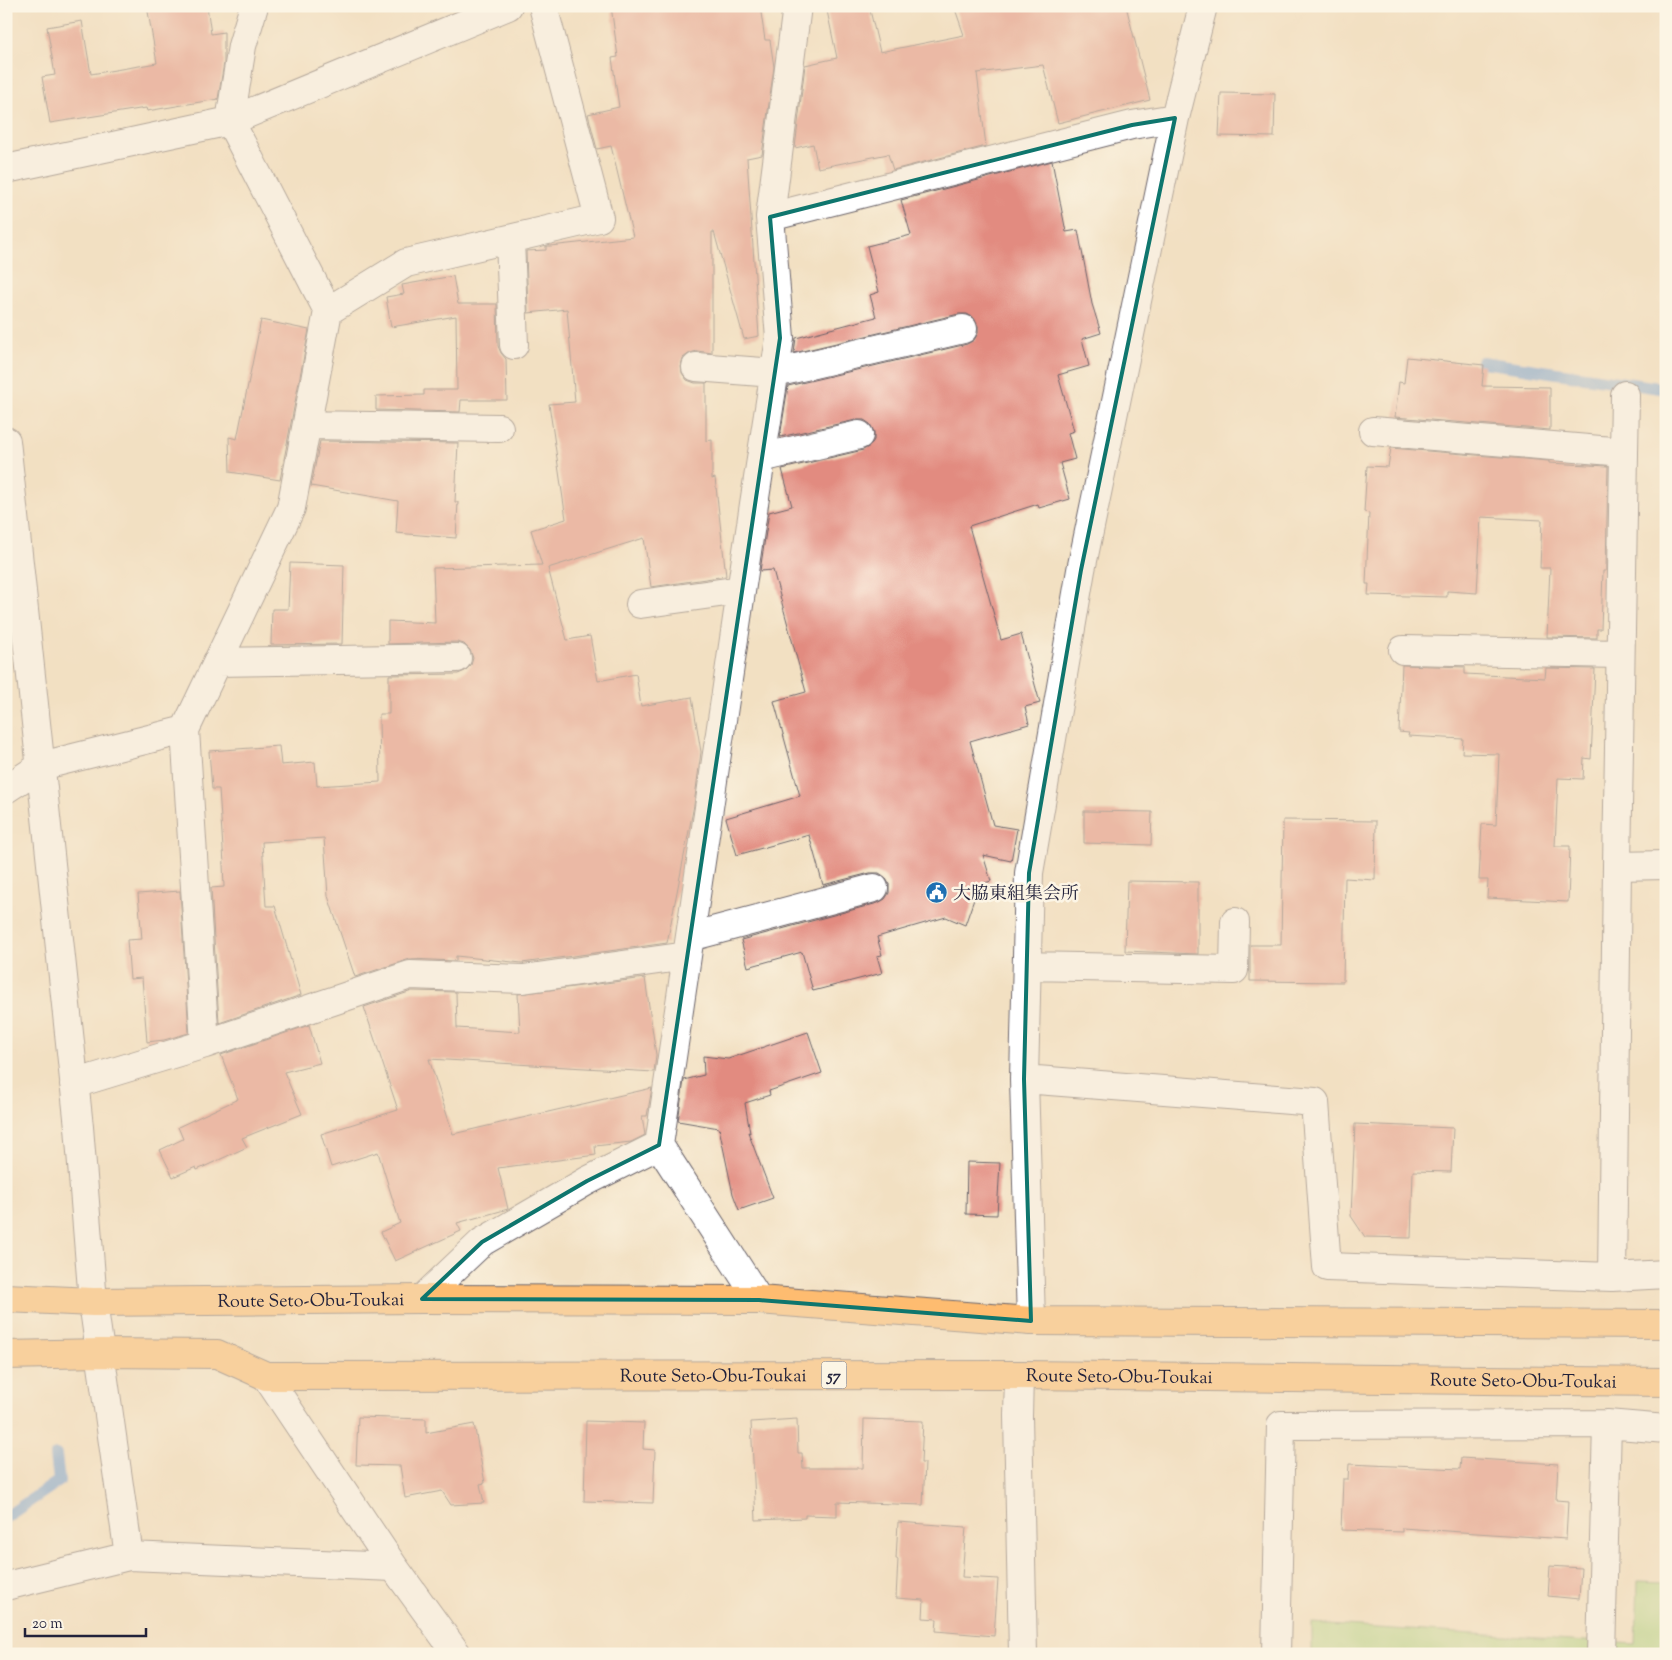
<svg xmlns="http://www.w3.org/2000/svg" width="1672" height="1660" viewBox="0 0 1672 1660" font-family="'Sorts Mill Goudy','Noto Serif JP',serif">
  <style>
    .green { fill: #a8d37f; stroke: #657a5d }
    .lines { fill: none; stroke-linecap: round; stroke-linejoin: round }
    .stream { stroke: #6d9fd8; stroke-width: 12 }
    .building { fill: #e28b80 }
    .minor-casing { stroke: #6b646a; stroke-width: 30 }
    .major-casing { stroke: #6b646a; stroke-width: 30 }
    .minor { stroke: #fff; stroke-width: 28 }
    .major { stroke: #febc70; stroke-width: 28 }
    .marked { fill: none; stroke: #0f766e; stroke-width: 4; stroke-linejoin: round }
    .labels { text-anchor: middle; stroke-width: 5; stroke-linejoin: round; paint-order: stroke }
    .shield { fill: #fcf5e5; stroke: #63616e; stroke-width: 1 }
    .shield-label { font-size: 16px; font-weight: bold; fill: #22223b }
    .poi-label { font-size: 18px; fill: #22223b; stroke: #fcf5e5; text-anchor: start }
    .street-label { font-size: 18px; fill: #22223b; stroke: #fcf5e5 }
  </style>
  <rect width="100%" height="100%" fill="#fcf5e5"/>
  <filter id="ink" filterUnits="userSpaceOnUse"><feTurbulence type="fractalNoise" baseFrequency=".02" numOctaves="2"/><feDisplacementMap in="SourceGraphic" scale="10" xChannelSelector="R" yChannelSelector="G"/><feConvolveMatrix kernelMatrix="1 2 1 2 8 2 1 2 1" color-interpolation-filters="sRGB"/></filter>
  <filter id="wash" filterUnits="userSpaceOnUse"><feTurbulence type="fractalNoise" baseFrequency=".0096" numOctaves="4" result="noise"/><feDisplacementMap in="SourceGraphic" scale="20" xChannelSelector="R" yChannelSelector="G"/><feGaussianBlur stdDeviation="1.12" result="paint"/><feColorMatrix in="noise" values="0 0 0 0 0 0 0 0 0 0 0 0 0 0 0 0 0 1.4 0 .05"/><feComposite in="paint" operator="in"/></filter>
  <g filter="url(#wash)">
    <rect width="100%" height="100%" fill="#f2e0c2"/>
    <path class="green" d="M1638,1581L1666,1582V1654H1312V1624L1636,1644Z"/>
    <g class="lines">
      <path class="stream" d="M1482,362L1666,389
        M6,1517L59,1481L56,1455"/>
    </g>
    <g id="blocks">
      <path class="building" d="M147,6H207L211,34L224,32V63L218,99L147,111L146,108L50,123L42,77L55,75L47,27L82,21L91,74L157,63Z
        M611,6H760L765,40H770L774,67L762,155L747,158L759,336L744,339L714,232H712V353L697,351L690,353L683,358L681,365L682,373L687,380L695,383H706V441L712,440V479L715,478L726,576L651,587L644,538L548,568L567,640L590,636L598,681L636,674L641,706L692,697L701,752L694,805L667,943L522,963L456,956V961L410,959L355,977L328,896L324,838L262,842L266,906H275L301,995L219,1023L211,888L224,887L223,864H224L219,789H212L209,751L279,746L281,765L315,762L317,786L380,782L379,714H389V675L458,674L465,671L471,665L473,658L470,650L464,644L457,642L388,644V621L435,623L433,568L542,565L531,530L566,519L549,404L575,402L567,309L528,313L526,251L546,250V246H550L633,237L611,146L597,149L588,114L619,107L612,58L618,57Z
        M826,6H869L880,52L964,35L954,6H1126L1150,100L1058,123L1043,65L977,73L986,146L893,170L888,154L818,168L813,144L795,148L805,65L837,58Z
        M1221,93L1275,94L1274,137L1219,136Z
        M1052,161L1066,232L1078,230L1092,304L1101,333L1082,339L1089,366L1058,375L1074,431L1068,433L1075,459L1060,463L1070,499L1039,508L1038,504L969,526L1001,640L1021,634L1040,703L1025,707L1029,724L970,741L993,825L1017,829L1011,861L983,855L991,881L979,885L965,925L946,917L877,937L882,955L877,956L882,973L813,991L802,952L748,967L741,940L878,903L885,899L889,893V884L885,877L879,873H870L823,885L809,835L737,855L726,818L800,796L774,701L806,692L773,570L760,571L769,512L792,506L782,469L863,450L870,446L874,440V432L870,424L864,420H856L780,437L788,386L967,344L974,340L978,333V326L974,318L967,314H959L794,353L796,338L876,317L870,295L879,292L867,246L911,235L901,200Z
        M453,276L458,304H497L498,346L501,353L506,359L507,400H461L460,412L376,410V396L424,395V390H457L456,316L391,327L386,297L404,294L402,285Z
        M261,320L309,330L280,480L230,472L229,437L237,439Z
        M1407,357L1484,365L1482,386L1550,387V430L1395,417L1399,382L1404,383Z
        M320,441L458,443L455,502H458L456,538L396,533L398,501L311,486Z
        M1391,448L1549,461V463L1608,466L1606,571H1603L1601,629H1597V638L1547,637L1550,568H1540L1542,520L1481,517L1477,593L1447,591V597L1368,595L1369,584H1366L1369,513L1364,512L1367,466L1388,467Z
        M290,563L344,565L342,644L271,645L272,609H288Z
        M1402,665L1465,667V674L1545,678L1546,668L1595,669L1591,759L1584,758L1583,779L1558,778L1555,846H1570L1568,902L1487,898L1488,880H1479L1482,824L1496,825L1499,754L1462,753L1463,739L1408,736L1409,733L1399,732Z
        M1084,811L1152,812L1151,845L1084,843Z
        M1283,820L1376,821L1375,880L1345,878L1343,982L1250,981V945H1281Z
        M1127,881L1198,882V954L1125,951Z
        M180,891L189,1033L164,1040L147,1042L142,978L130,979L127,940L142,939L138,894Z
        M645,978L656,1055L654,1072L429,1059L453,1134L652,1088L647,1116H642L645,1135L631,1142L595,1146L596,1155L498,1168L508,1209L457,1223L461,1231L395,1261L381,1232L400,1223L378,1152L331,1167L321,1134L398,1110L364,1007L412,991L456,992L457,1028L520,1032L518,994Z
        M309,1025L320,1063L284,1072L302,1114L242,1138L247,1147L197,1170L196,1167L173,1177L160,1150L183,1139L178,1127L238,1099L221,1055Z
        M808,1032L822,1073L769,1091L770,1095L745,1103L750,1133L748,1132L773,1198L739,1210L733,1194L719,1128L678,1121L684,1080L704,1075L703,1056L728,1059Z
        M1355,1124L1453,1128L1451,1172L1413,1171L1411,1238L1365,1237L1351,1216Z
        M967,1162L1000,1163L997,1215L966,1214Z
        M358,1417L426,1419V1433L474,1424L485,1483L480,1484L484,1503L451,1505L442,1491L405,1498L400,1466L356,1465Z
        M797,1419L798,1453H802L803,1468H863L864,1419L923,1421L921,1463H925L923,1505L837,1502V1516L805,1515V1518L756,1520L751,1422Z
        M586,1421L644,1423L643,1449L655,1450L653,1503L584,1501Z
        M1461,1458L1558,1464L1556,1500L1568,1501L1566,1539L1402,1528V1532L1341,1530L1343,1479H1348L1349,1464L1460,1469Z
        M898,1522L966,1527L962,1577L998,1579L994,1636L936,1631L937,1619L923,1618L924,1600L896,1598L898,1559H896Z
        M1550,1566L1581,1568L1579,1599L1548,1596Z"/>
    </g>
  </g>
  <g filter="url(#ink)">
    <use href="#blocks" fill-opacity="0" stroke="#6b646a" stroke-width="1"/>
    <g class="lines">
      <defs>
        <path id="minor" d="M6,169L230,121L508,6
          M770,217L1132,125L1175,118
          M510,239L514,345
          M328,311L406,263L599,218L543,6
          M696,367L775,373L963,329
          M307,425L499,428
          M1373,431L1624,452
          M6,441L79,1127L93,1302L129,1556L6,1586
          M761,458L859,435
          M640,604L741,590
          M1403,650L1620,654
          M217,662L457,658
          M6,789L41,766L185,730
          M1617,866L1666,865
          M690,937L874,888
          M1027,966L1234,970L1235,922
          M205,1044L185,730L291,508L328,311L230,121L242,46L254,6
          M1024,1079L1315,1102L1327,1267L1612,1277L1666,1274
          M74,1084L205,1044L410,975L523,979L687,956
          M659,1145L759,1300
          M1612,1277L1617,866L1625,395
          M422,1299L482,1242L587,1181L659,1145L754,504L780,338L770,217L797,6
          M1031,1321L1024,1079L1029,873L1081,570L1175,118L1203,6
          M1019,1375L1018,1416L1023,1654
          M266,1376L394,1567
          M1607,1424L1666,1429
          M129,1556L394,1567L457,1654
          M1276,1654L1281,1425L1607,1424L1601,1654"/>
        <g id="major">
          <path id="s1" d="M6,1298L93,1302L422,1299L759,1300L1031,1321L1666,1324"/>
          <path id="s2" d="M6,1355L101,1353L217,1354L266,1376L1019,1375L1666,1382"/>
        </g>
      </defs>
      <use href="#minor" class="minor-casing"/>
      <use href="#major" class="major-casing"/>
      <use href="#minor" class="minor"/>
      <use href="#major" class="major"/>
    </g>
  </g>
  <path d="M0 0H1672V1660H0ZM1175,118L1081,570L1029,873L1024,1079L1031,1321L759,1300L422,1299L482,1242L587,1181L659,1145L780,338L770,217L1132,125Z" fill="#f2e0c2" fill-opacity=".55" fill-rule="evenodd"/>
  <path class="marked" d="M1175,118L1081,570L1029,873L1024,1079L1031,1321L759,1300L422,1299L482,1242L587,1181L659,1145L780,338L770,217L1132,125Z"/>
  <defs>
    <symbol id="civic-disc" viewBox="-11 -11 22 22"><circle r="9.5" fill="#1f6fb2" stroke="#fcf5e5"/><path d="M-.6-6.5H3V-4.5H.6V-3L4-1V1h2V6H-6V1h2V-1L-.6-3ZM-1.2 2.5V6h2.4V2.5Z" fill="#fff"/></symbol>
  </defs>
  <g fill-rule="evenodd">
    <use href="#civic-disc" x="924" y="880" width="25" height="25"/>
  </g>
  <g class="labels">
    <rect class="shield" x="821.5" y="1361.5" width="25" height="27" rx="4"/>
    <g class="shield-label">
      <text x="834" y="1381">57</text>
    </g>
    <g class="poi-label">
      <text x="953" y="899">大脇東組集会所</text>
    </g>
    <g class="street-label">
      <text dy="6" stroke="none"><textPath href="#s1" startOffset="305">Route Seto-Obu-Toukai</textPath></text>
      <text dy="6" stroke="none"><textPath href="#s2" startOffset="712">Route Seto-Obu-Toukai</textPath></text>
      <text dy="6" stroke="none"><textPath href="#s2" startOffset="1118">Route Seto-Obu-Toukai</textPath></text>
      <text dy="6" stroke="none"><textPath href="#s2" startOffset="1522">Route Seto-Obu-Toukai</textPath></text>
    </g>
  </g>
  <rect width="1672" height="1660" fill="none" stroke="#fcf5e5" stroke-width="25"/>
  <path d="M25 1628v8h121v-8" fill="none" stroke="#22223b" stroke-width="2.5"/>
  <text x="32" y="1628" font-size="15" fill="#22223b" stroke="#fcf5e5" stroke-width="4" paint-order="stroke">20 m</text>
</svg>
